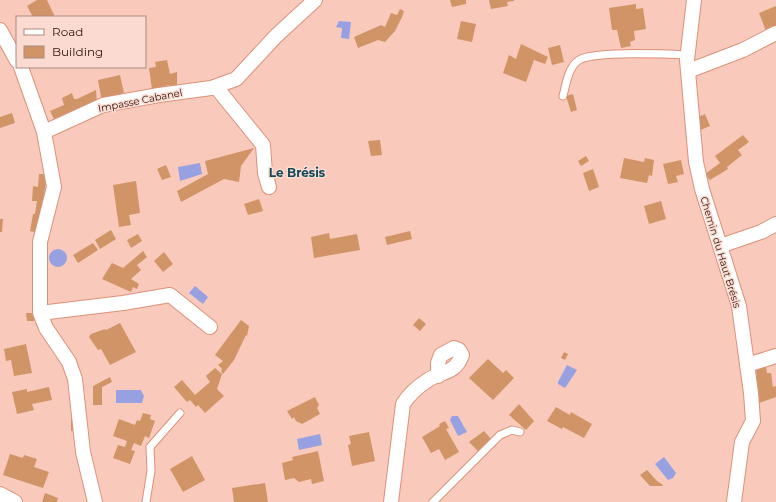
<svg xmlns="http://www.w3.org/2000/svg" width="776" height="502" viewBox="0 0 776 502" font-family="Montserrat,sans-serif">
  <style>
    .water { fill: #97a0e1 }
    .building { fill: #d09466 }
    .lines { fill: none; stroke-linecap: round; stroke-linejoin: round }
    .lane-casing { stroke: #dc917a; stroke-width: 9 }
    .street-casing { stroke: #dc917a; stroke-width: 16 }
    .lane { stroke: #fff; stroke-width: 7 }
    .street { stroke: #fff; stroke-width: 14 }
    .labels { text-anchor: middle; stroke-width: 3; stroke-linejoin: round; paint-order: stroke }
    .street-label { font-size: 10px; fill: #2f130b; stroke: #fbdbd1 }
    .quarter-label { font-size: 12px; font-weight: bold; fill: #134b59; stroke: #fbdbd1 }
  </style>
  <rect width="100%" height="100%" fill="#f9cabb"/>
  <path class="water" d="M339,21L351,22L349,39L341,38L342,28L336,27Z
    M200,163L202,174L180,181L178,167Z
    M49 258a9 9 0 1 1 18 0a9 9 0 1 1-18 0Z
    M195,286L208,297L203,304L189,293Z
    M567,365L577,370L565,388L558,384V382Z
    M116,390H141L144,396L142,403H116Z
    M452,416H458L467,432L458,436L450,420Z
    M320,434L322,445L299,450L297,439Z
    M664,457L676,473L673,478L668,480L655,464Z"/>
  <path class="building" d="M37,0H47L55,17H33L27,6Z
    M450,0H466V4L452,7Z
    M489,0H514V1L507,2L508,6L491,9Z
    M636,4V9L643,8L646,29L634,31L635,40L630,42L631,46L621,48L617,30H612L609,8Z
    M776,6V26L766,31L759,13Z
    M400,9L404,11L402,17L395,31L385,42L378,40L358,48L354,37L381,25L385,27L391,13L397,15Z
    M461,21L476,24L472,42L457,39Z
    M521,44L548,57L545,64L534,60L526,82L503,73L509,55L516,59Z
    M560,45L564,62L552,65L548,48Z
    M167,60L170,74L177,72V91L170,92L169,85L152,89L149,68L156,67L155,62Z
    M120,75L124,93L112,96L113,100L102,102L98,80Z
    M96,90L97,104L56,123L50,111L64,105L62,98L72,93L74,99H77Z
    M573,94L577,110L571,112L566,96Z
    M12,113L15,123L0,128V117Z
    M705,114L710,126L698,131L696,118Z
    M743,135L749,142L738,150L742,155L727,167L728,169L710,180L705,174L720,163L715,156Z
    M380,140L382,155L371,156L368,141Z
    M254,148L241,166L239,182L224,179L181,202L177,191L208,174L205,161Z
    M586,156L589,161L581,166L578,161Z
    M624,158L644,162L645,158L654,160L652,176L649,175L647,183L620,178Z
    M681,160L684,174L676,176L678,182L668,184L663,164Z
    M166,165L171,177L162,180L157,169Z
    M593,169L599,187L589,191L583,173Z
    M39,174H44L46,182L38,233L30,231L33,214H35L37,201H32L33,186L38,187Z
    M136,181L140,213L129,215L131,225L119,227L113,185Z
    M259,199L263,211L248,215L244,204Z
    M661,201L666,219L649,224L644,206Z
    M0,219H3L2,232H0Z
    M111,230L116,239L100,249L95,240Z
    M410,231L412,239L387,245L385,237Z
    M329,233L330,239L357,234L360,250L314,258L311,237Z
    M138,234L142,241L131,248L127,240Z
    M93,243L98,250L78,263L73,255Z
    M143,251L147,257L137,265L141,270L131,279L139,284L137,289L133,287L131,292L102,279L112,263L123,268Z
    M164,252L173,264L163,272L154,261Z
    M26,313H34V321H27Z
    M419,318L426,324L420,331L413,325Z
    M241,320L249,326L247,336L246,335L234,360L223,374L221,371L222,369L218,365L223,361L215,355Z
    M120,323L136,352L110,365L101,349L98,350L89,337L91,334L105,329L106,330Z
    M26,344L32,373L14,376L11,360L6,361L4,349Z
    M564,352L568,354L565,360L561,358Z
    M488,359L503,373L506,370L514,378L493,400L469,378Z
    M766,366L767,373H771L773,387L776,386V397L759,403L756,368Z
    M215,368L222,374L217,389L224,396L205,413L198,405L196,407L190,400L187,402L174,387L182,380L195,395L210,382L206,376Z
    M110,377L112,382L102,387V405H93V386Z
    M49,387L52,400L32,404L34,410L17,414L12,392L27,389V392Z
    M315,397L319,405L317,408L320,414L302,424L296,421L294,417L292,419L287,411Z
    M519,404L534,421L526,430L509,415Z
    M556,407L570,415L571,412L592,424L584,438L563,427L562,429L547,421Z
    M143,413L151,415L150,419L155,421L149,438L145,436L141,446L134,443L131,450L135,451L130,464L113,458L118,445L125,447L127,441L113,436L119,419L135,425L137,420L140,421Z
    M75,418V430L71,431V419Z
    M445,421L449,428L446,429L459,452L445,460L439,449L431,453L422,437L440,426L439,424Z
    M484,431L491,439L478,451L469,442Z
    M369,432L375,461L352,466L348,445L351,444L349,436Z
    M318,451L324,481L312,484L311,479L299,482L294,478L285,480L282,463L293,460L292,457Z
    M10,454L23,458L24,455L37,459L34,467L49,472L43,488L3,475Z
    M192,456L205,480L183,492L170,469Z
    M647,470L657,481L663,485L662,486H650L640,475Z
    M265,483L268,502H234L232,488Z
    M45,493L58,498L57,502H42Z"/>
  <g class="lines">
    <defs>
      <path id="lane" d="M563,96C566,85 568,67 579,60C594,51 667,54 688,55
        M146,502L151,471L150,447L180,413
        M433,502L500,435L512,430L520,432"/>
      <path id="street" d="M694,0L687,60L696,162L702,189L739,306L751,393L753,421L742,442L734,502
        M0,30L17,61
        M21,67L44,132L54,187L40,242V313L46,328L69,362L75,379L83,452L95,502
        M688,71L743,50L776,33
        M216,87L263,145L265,173L269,187
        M44,132L103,105L159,95L211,88L236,79L276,36L315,0
        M720,246L761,232L776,224
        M40,313L123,303L170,295L210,327
        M747,365L776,356
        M0,494L15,502
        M391,502L403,404C410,393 417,387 428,380C442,371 455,374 462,355L459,350L454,348L441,355L438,363V376"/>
    </defs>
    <use href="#lane" class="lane-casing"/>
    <use href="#street" class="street-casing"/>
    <use href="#lane" class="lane"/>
    <use href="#street" class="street"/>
  </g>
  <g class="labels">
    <g class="street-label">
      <text transform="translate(140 100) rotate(-11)" y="4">Impasse Cabanel</text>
      <text transform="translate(721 252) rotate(73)" y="4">Chemin du Haut Brésis</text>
    </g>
    <g class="quarter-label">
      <text x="297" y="177">Le Brésis</text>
    </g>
  </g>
  <rect x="16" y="16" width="130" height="52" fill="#fbdbd1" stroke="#a98b82"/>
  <rect x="24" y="29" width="20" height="6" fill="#ffffff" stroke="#a98b82"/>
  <text x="52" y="36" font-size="12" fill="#2f130b">Road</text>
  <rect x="24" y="46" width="20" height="12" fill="#d09466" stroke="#a98b82"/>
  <text x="52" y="56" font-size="12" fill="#2f130b">Building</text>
</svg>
